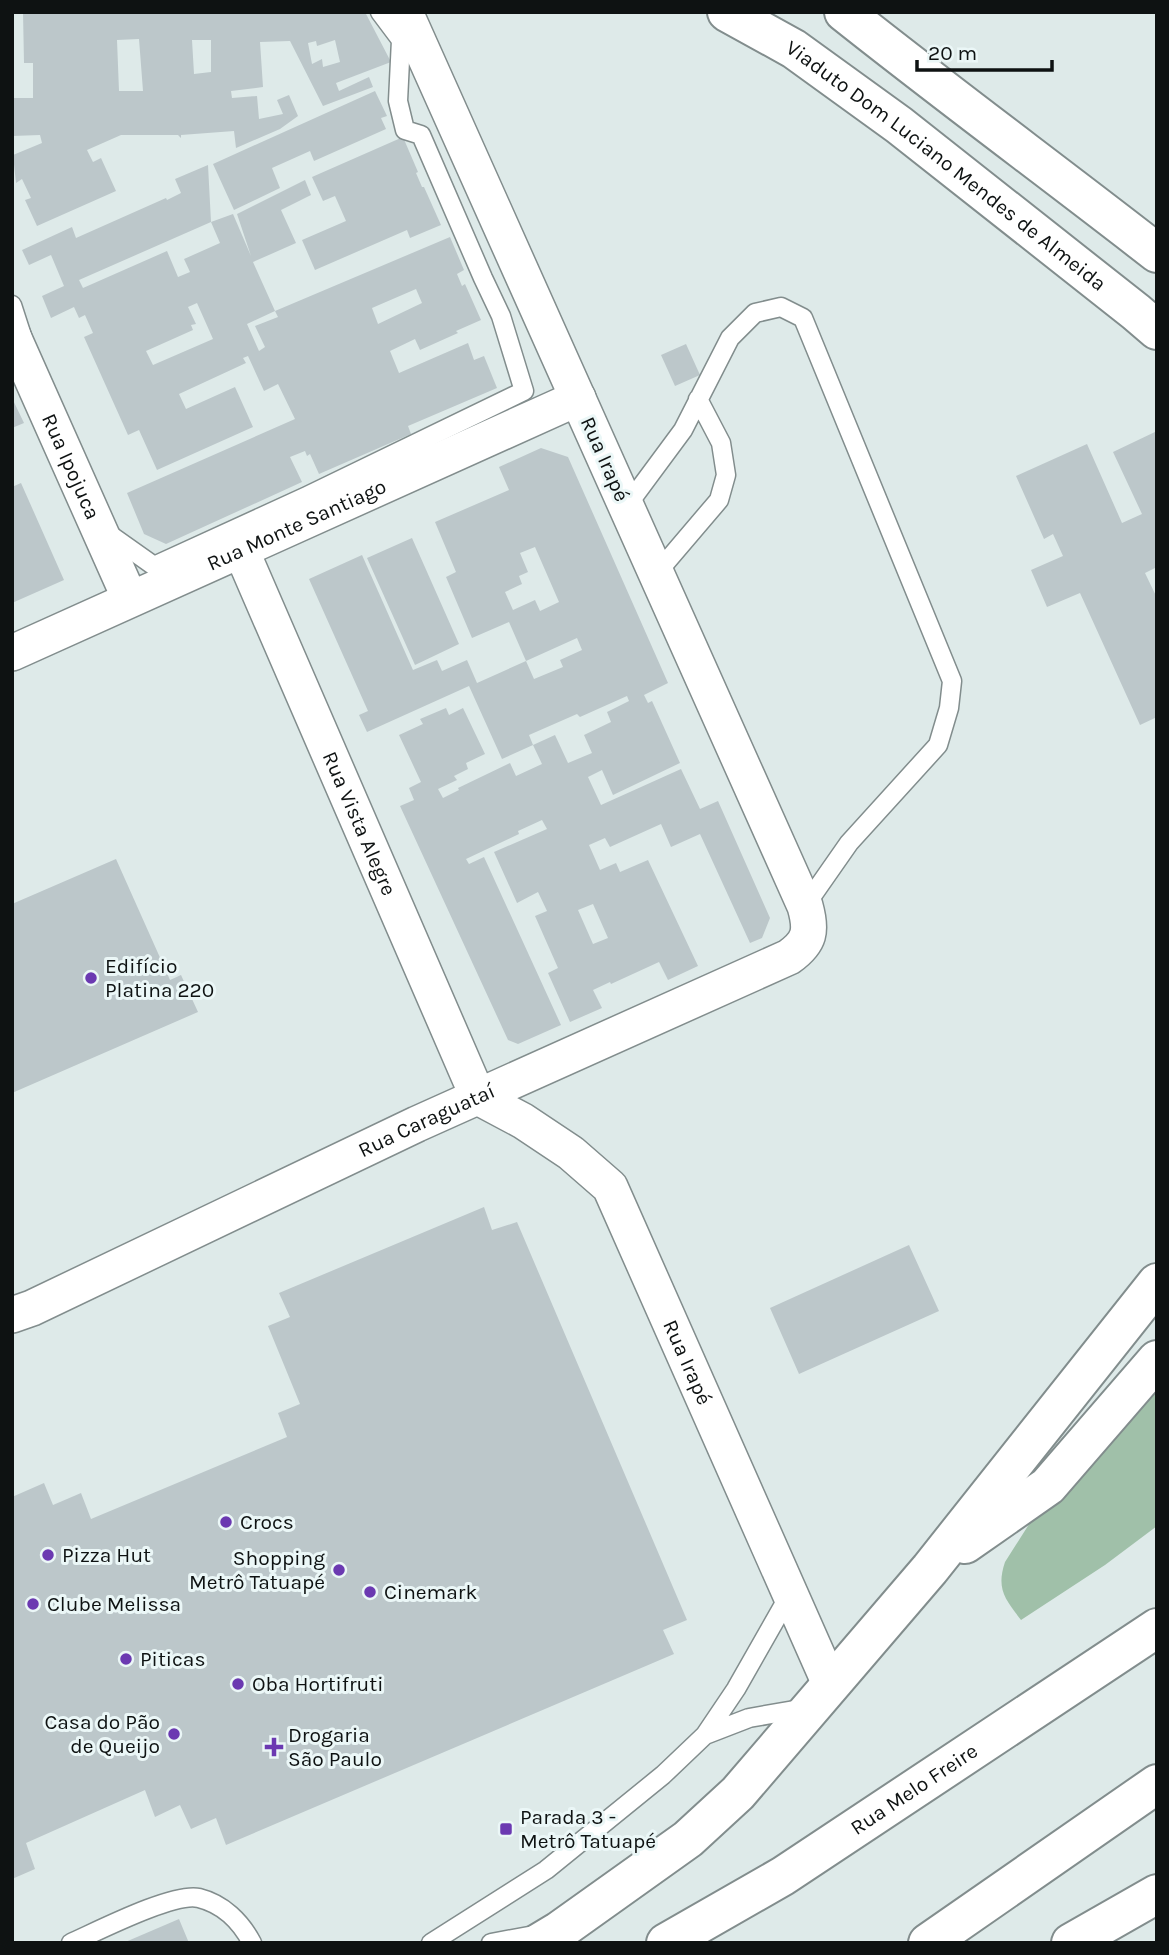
<svg xmlns="http://www.w3.org/2000/svg" width="1169" height="1955" viewBox="0 0 1169 1955" font-family="Karla,sans-serif">
  <style>
    .green { fill: #a0c0a9 }
    .building { fill: #bcc7ca; fill-rule: evenodd }
    .lines { fill: none; stroke-linecap: round; stroke-linejoin: round }
    .service-casing { stroke: #828d8d; stroke-width: 21 }
    .minor-casing { stroke: #828d8d; stroke-width: 38 }
    .secondary-casing { stroke: #828d8d; stroke-width: 42 }
    .trunk-casing { stroke: #828d8d; stroke-width: 42 }
    .service { stroke: #fff; stroke-width: 18 }
    .minor { stroke: #fff; stroke-width: 35 }
    .secondary { stroke: #fff; stroke-width: 38 }
    .trunk { stroke: #fff; stroke-width: 38 }
    .poi-dot { fill: #6b39b1; stroke: #ebf7f7; stroke-width: 2.5 }
    .labels { text-anchor: middle; stroke-width: 6; stroke-linejoin: round; paint-order: stroke }
    .street-label { font-size: 21px; fill: #0e1212; stroke: #ebf7f7 }
    .poi-label { font-size: 21px; fill: #0e1212; stroke: #ebf7f7; text-anchor: start }
  </style>
  <rect width="100%" height="100%" fill="#deeae9"/>
  <path class="green" d="M1157,1354V1526L1105,1565L1021,1620C1005,1599 996,1589 1005,1562L1047,1496Z"/>
  <path class="building" d="M23,12H365L391,62L336,83L339,91L369,77L373,87L323,106L290,41L260,42L263,87L231,91L232,98L257,96L259,119L283,114L277,100L289,95L298,116L280,129L236,148L234,131L181,135V138L178,135H121L87,150L93,162L101,158L116,191L37,226L25,200L31,198L22,179L16,183L13,155L42,143L40,135L12,136V98H33V63H24ZM139,39L143,91H119L117,40ZM192,40H211V72L194,74ZM335,40L340,62L323,67L322,59L312,64L308,43L316,41L317,46Z
    M375,91L387,116L381,118L386,129L314,161L310,151L272,168L280,188L234,210L213,164Z
    M403,137L418,172L416,173L422,187H424L441,225L410,238L407,230L315,270L302,240L346,221L335,196L323,201L312,177Z
    M208,165L211,222L79,280L83,288L167,251L178,277L190,272L184,259L220,243L211,222L233,214L251,256L237,214L305,180L311,195L281,210L296,243L253,262L275,311L247,324L259,351L265,347L255,326L278,317L275,311L450,237L464,270L457,274L462,286L465,284L481,320L456,331L458,333L420,350L415,339L390,351L399,373L468,343L474,360L484,356L497,388L408,426L411,434L319,474L310,454L307,456L305,451L290,457L302,482L166,544L144,534L127,493L295,419L278,384L264,391L248,356L243,358L246,363L179,394L186,409L235,387L253,427L157,470L139,430L128,435L84,337L93,333L85,315L79,318L74,307L51,318L42,296L64,286L51,255L29,265L22,250L72,227L76,238L166,198L167,200L181,193L175,179ZM416,289L422,303L378,324L372,308ZM197,303L213,339L153,365L146,351L193,330L191,325L196,324L188,307Z
    M686,344L700,375L675,386L661,355Z
    M12,398L24,423L12,428Z
    M1157,431V567L1145,573L1157,598V717L1140,725L1080,593L1047,607L1031,570L1063,556L1053,534L1044,539L1016,476L1087,444L1122,523L1142,514L1113,452Z
    M541,448L568,457L668,683L644,695L648,703L652,701L680,763L613,795L602,770L588,777L601,805L681,769L700,809L718,801L770,918L762,938L750,943L700,834L671,847L661,824L610,847L605,838L589,845L600,870L616,863L620,872L648,860L698,966L668,980L659,962L611,984L610,982L593,990L602,1008L570,1022L548,973L558,968L535,916L547,911L538,892L517,903L494,852L547,829L542,820L518,831L519,834L466,859L469,864L484,857L561,1025L518,1044L508,1040L400,806L414,800L409,788L421,782L399,735L423,724L420,719L446,708L449,715L463,708L485,754L466,763L468,769L454,776L457,780L438,789L443,798L459,790L458,788L510,763L516,776L542,764L533,745L555,735L568,763L592,753L584,735L611,722L607,712L629,701L627,696L580,717L577,714L529,735L533,745L502,759L469,686L367,732L359,715L368,711L309,579L362,555L413,670L437,660L442,671L467,660L477,683L526,661L509,622L472,638L446,577L456,572L435,522L509,490L499,467ZM535,547L559,602L540,611L535,600L513,610L505,592L522,584L519,576L528,572L520,553ZM577,638L582,650L560,660L563,667L534,679L526,661ZM593,904L608,938L593,944L578,910Z
    M21,483L64,580L12,603V487Z
    M412,538L459,644L415,665L367,558Z
    M116,859L170,980L181,975L198,1012L12,1093V904Z
    M484,1207L492,1230L517,1222L687,1620L663,1630L674,1654L226,1845L216,1818L191,1829L180,1805L155,1817L145,1790L26,1843L35,1869L12,1879V1497L44,1483L53,1505L81,1493L91,1519L287,1437L278,1413L300,1404L268,1326L290,1317L279,1293Z
    M909,1245L939,1311L799,1374L770,1308Z
    M179,1919L189,1943H123Z"/>
  <g class="lines">
    <defs>
      <path id="service" d="M12,305L23,339
        M626,507L683,430L730,338L755,313L781,307L803,318L952,681L949,708L938,745L849,843L805,906
        M106,532L154,566L307,496L524,391L501,316L483,278L421,135L405,130L398,101L401,40L380,12
        M656,574L719,500L726,475L721,443L698,399
        M705,1735L749,1718L806,1708
        M71,1943C98,1931 174,1892 199,1898C223,1904 241,1922 252,1943
        M431,1943L546,1870L663,1775L705,1735L736,1689L790,1594
        M491,1943L545,1933"/>
      <g id="minor">
        <path id="s1" d="M12,334L130,599"/>
        <path id="s2" d="M241,550L478,1097"/>
        <path id="s3" d="M12,653L578,398"/>
        <path id="s4" d="M478,1097L523,1121L571,1153L610,1187L830,1684"/>
        <path id="s5" d="M12,1315L32,1308L417,1124L789,957C810,942 812,931 805,906L405,12"/>
      </g>
      <g id="secondary">
        <path id="s6" d="M727,12L794,49L899,125L1136,312L1157,330"/>
        <path d="M844,12C947,94 1053,172 1157,253"/>
      </g>
      <g id="trunk">
        <path d="M965,1544L1048,1486L1157,1360"/>
        <path d="M539,1943L559,1931L688,1839L738,1793L930,1569L1157,1283"/>
        <path id="s7" d="M666,1943L783,1876L1157,1628"/>
        <path d="M928,1943L1157,1784"/>
        <path d="M1071,1943L1157,1894"/>
      </g>
    </defs>
    <use href="#service" class="service-casing"/>
    <use href="#minor" class="minor-casing"/>
    <use href="#secondary" class="secondary-casing"/>
    <use href="#trunk" class="trunk-casing"/>
    <use href="#service" class="service"/>
    <use href="#minor" class="minor"/>
    <use href="#secondary" class="secondary"/>
    <use href="#trunk" class="trunk"/>
  </g>
  <g class="poi-dot">
    <circle cx="91" cy="978" r="7"/>
    <circle cx="226" cy="1522" r="7"/>
    <circle cx="48" cy="1555" r="7"/>
    <circle cx="339" cy="1570" r="7"/>
    <circle cx="370" cy="1592" r="7"/>
    <circle cx="33" cy="1604" r="7"/>
    <circle cx="126" cy="1659" r="7"/>
    <circle cx="238" cy="1684" r="7"/>
    <circle cx="174" cy="1734" r="7"/>
    <path d="M270.5 1736.5h7v7h7v7h-7v7h-7v-7h-7v-7h7z"/>
    <rect x="499" y="1822" width="14" height="14" rx="3.5"/>
  </g>
  <g class="labels">
    <g class="street-label">
      <text dy="7" stroke="none"><textPath href="#s6" startOffset="268">Viaduto Dom Luciano Mendes de Almeida</textPath></text>
      <text transform="translate(605 459) rotate(66)" y="7">Rua Irapé</text>
      <text dy="7" stroke="none"><textPath href="#s1" startOffset="145">Rua Ipojuca</textPath></text>
      <text dy="7" stroke="none"><textPath href="#s3" startOffset="312">Rua Monte Santiago</textPath></text>
      <text dy="7" stroke="none"><textPath href="#s2" startOffset="298">Rua Vista Alegre</textPath></text>
      <text dy="7" stroke="none"><textPath href="#s5" startOffset="458">Rua Caraguataí</textPath></text>
      <text dy="7" stroke="none"><textPath href="#s4" startOffset="352">Rua Irapé</textPath></text>
      <text dy="7" stroke="none"><textPath href="#s7" startOffset="292">Rua Melo Freire</textPath></text>
    </g>
    <g class="poi-label">
      <text x="105" y="973">Edifício<tspan x="105" dy="24">Platina 220</tspan></text>
      <text x="240" y="1529">Crocs</text>
      <text x="62" y="1562">Pizza Hut</text>
      <text x="325" y="1565" text-anchor="end">Shopping<tspan x="325" dy="24">Metrô Tatuapé</tspan></text>
      <text x="384" y="1599">Cinemark</text>
      <text x="47" y="1611">Clube Melissa</text>
      <text x="140" y="1666">Piticas</text>
      <text x="252" y="1691">Oba Hortifruti</text>
      <text x="160" y="1729" text-anchor="end">Casa do Pão<tspan x="160" dy="24">de Queijo</tspan></text>
      <text x="288" y="1742">Drogaria<tspan x="288" dy="24">São Paulo</tspan></text>
      <text x="520" y="1824">Parada 3 -<tspan x="520" dy="24">Metrô Tatuapé</tspan></text>
    </g>
  </g>
  <rect width="1169" height="1955" fill="none" stroke="#0e1212" stroke-width="28"/>
  <path d="M917 60v10h135v-10" fill="none" stroke="#0e1212" stroke-width="3.5"/>
  <text x="928" y="60" font-size="21" fill="#0e1212" stroke="#ebf7f7" stroke-width="5" paint-order="stroke">20 m</text>
</svg>
